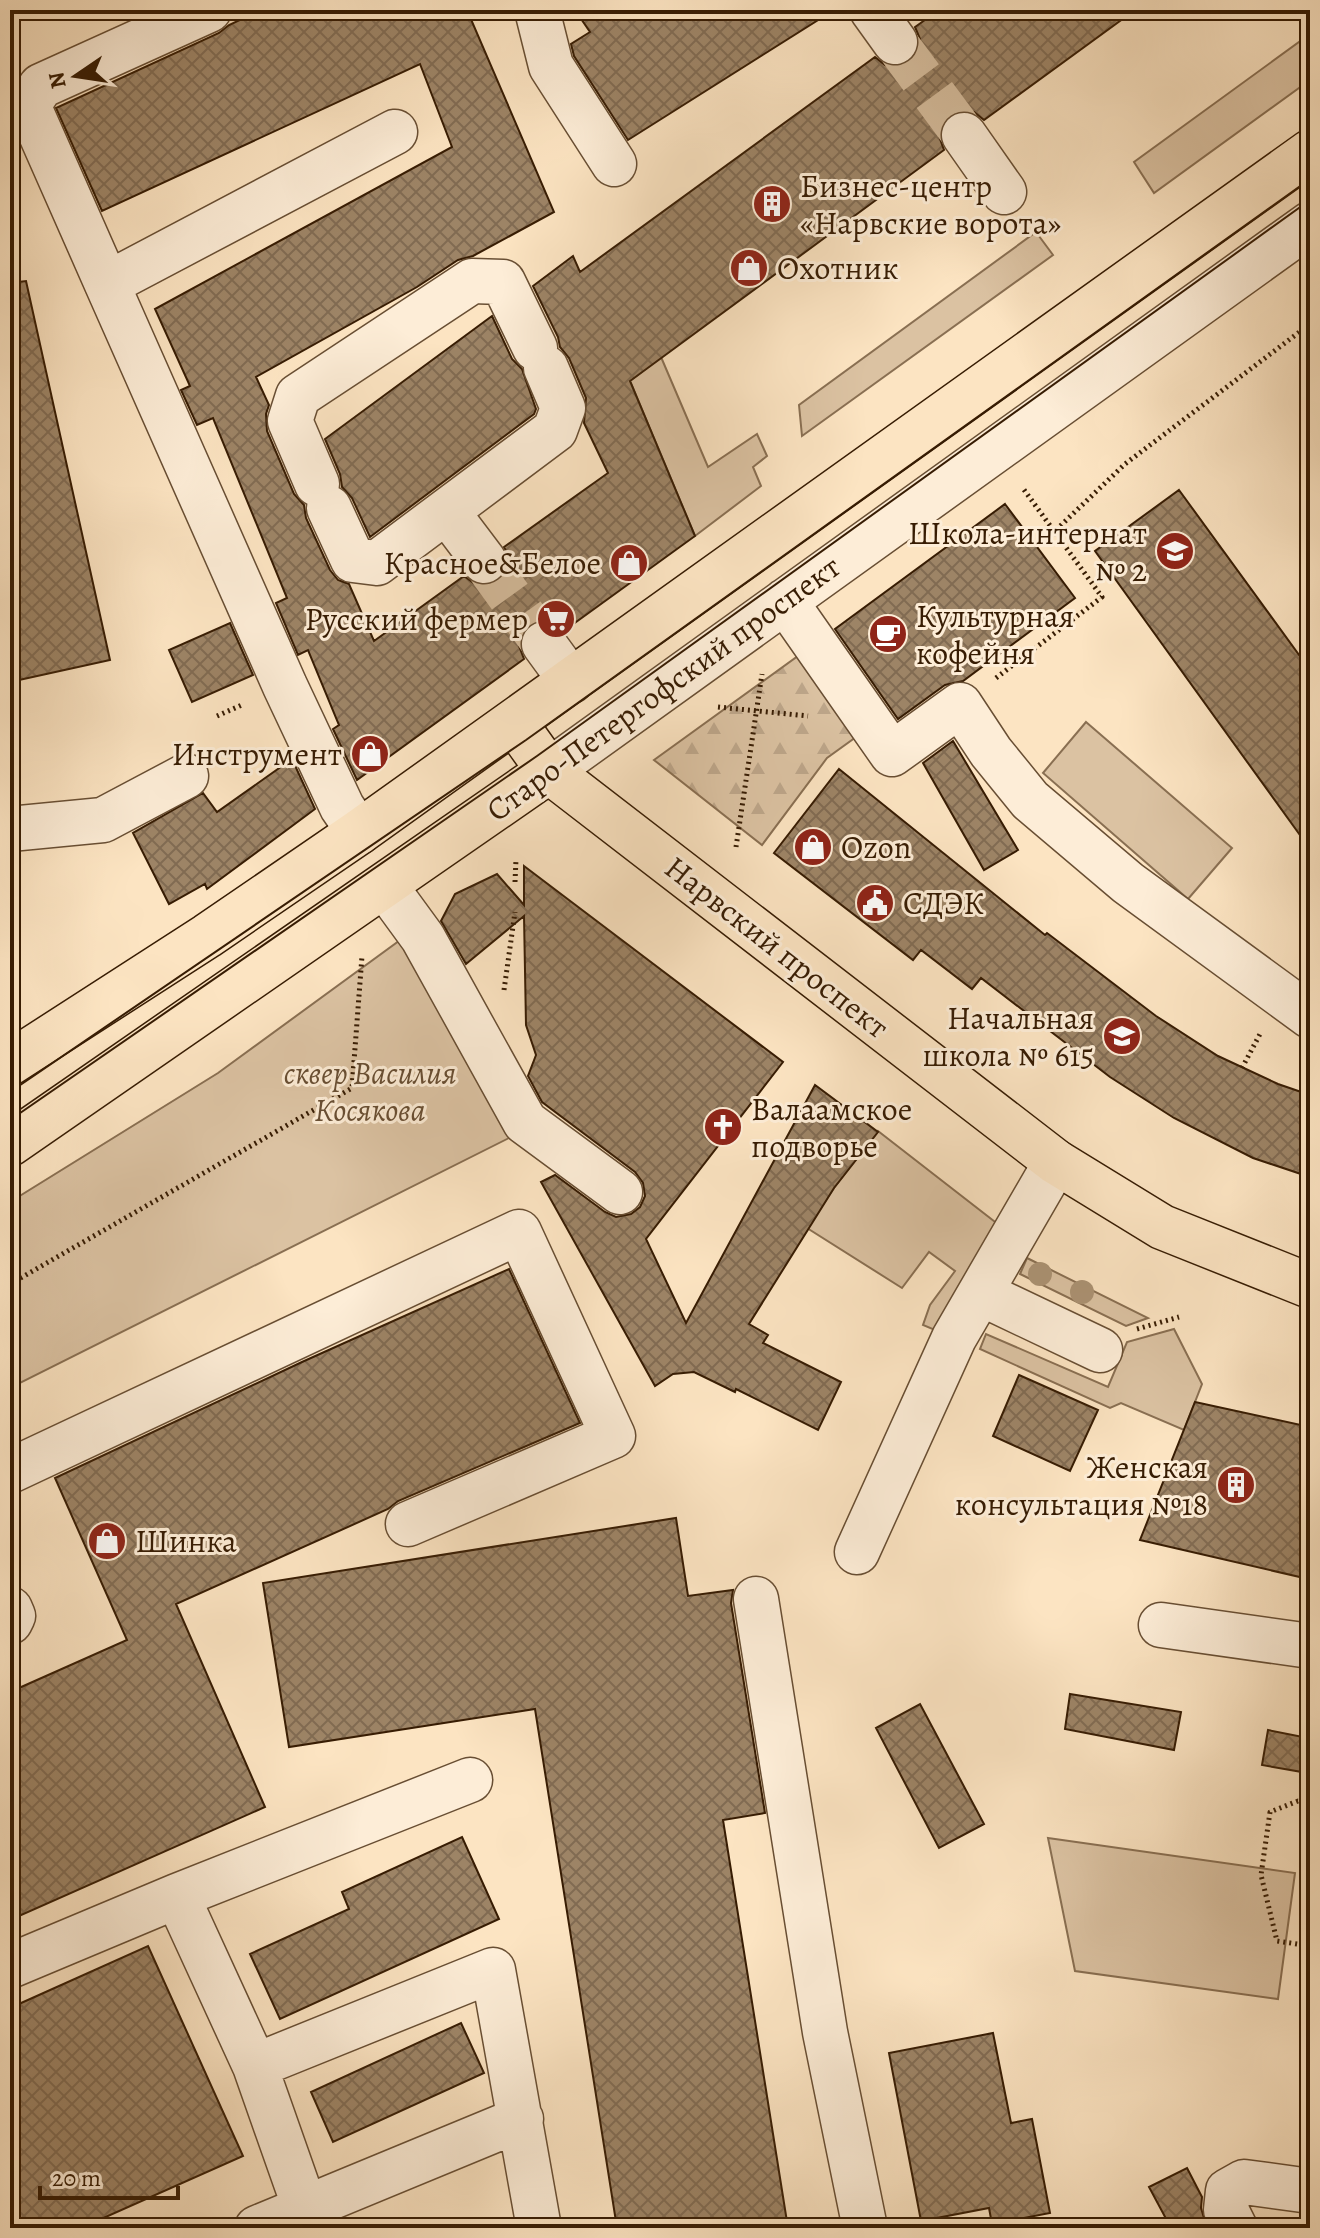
<svg xmlns="http://www.w3.org/2000/svg" width="1320" height="2238" viewBox="0 0 1320 2238" font-family="Alegreya,serif">
  <style>
    .green { fill: #dbc2a2; stroke: #896f52; stroke-width: 2 }
    .forest { fill: url(#forest-firs); stroke: #896f52; stroke-width: 2 }
    .building { fill: url(#building-cross-hatch); stroke: #371c03; stroke-width: 2 }
    .lines { fill: none; stroke-linecap: round; stroke-linejoin: round }
    .minor-tunnel { stroke: #d5bc9c; stroke-width: 44; stroke-dasharray: 44 22; stroke-linecap: butt }
    .minor-casing { stroke: #684e33; stroke-width: 47 }
    .major-casing { stroke: #371c03; stroke-width: 47 }
    .path { stroke: #371c03; stroke-width: 5; stroke-dasharray: 2 4; stroke-linecap: butt }
    .minor { stroke: #fdedd7; stroke-width: 44 }
    .major { stroke: #fce4c2; stroke-width: 44 }
    .tram { stroke: #371c03; stroke-width: 2 }
    .tree { fill: #ab9273 }
    .labels { text-anchor: middle; stroke-width: 6; stroke-linejoin: round; paint-order: stroke }
    .poi-label { font-size: 32px; fill: #371c03; stroke: #fdedd7; text-anchor: start }
    .street-label { font-size: 32px; fill: #371c03; stroke: #fdedd7 }
    .park-label { font-size: 32px; font-style: italic; fill: #684e33; stroke: #fdedd7 }
  </style>
  <defs>
    <pattern id="forest-firs" width="22" height="20" patternUnits="userSpaceOnUse" patternTransform="scale(2)"><rect width="22" height="20" fill="#dbc2a2"/><path d="M5 1l3.5 6h-7zM16 11l3.5 6h-7z" fill="#bda68a"/></pattern>
    <pattern id="building-cross-hatch" width="8" height="8" patternUnits="userSpaceOnUse" patternTransform="scale(2)"><rect width="8" height="8" fill="#9d8466"/><path d="M0 0l8 8M0 8l8-8" fill="none" stroke="#816b52"/></pattern>
  </defs>
  <rect width="100%" height="100%" fill="#fce4c2"/>
  <filter id="stains"><feTurbulence type="fractalNoise" baseFrequency=".0025" numOctaves="4"/><feColorMatrix values="0 0 0 0 .2 0 0 0 0 .09 0 0 0 0 .02 0 0 0 .5 -.17"/></filter>
  <radialGradient id="worn" r=".72"><stop offset=".6" stop-color="#630" stop-opacity="0"/><stop offset="1" stop-color="#630" stop-opacity=".3"/></radialGradient>
  <path class="green" d="M1310,34V80L1154,193L1134,162Z
    M1036,232L1053,255L802,436L799,405Z
    M661,357L708,467L757,434L767,456L753,467L761,486L695,536L630,381Z
    M1086,722L1232,848L1188,899L1043,773Z
    M403,938L515,1135L10,1388V1202L218,1073Z
    M878,1131L999,1225L942,1333L923,1325L930,1305L955,1271L929,1252L902,1288L807,1228L834,1188Z
    M1027,1258L1148,1318L1126,1326L1020,1274Z
    M1174,1329L1202,1384L1184,1430L1121,1403L1110,1408L980,1349L986,1334L1108,1387L1127,1342Z
    M1048,1838L1295,1873L1278,1999L1075,1971Z"/>
  <path class="forest" d="M798,656L856,737L827,758L762,845L654,760Z"/>
  <path class="building" d="M261,10H467L554,212L473,256L458,260L417,287L256,377L269,405L266,414L267,431L294,494L304,505L306,518L330,570L338,580L349,584L374,641L464,576L475,584L488,586L498,581L507,570L509,557L504,547L608,473L584,423L586,398L569,358L560,347L558,337L533,286L573,256L580,272L875,57L885,65L897,67L909,63L918,52L920,39L915,27L939,10H1135L984,120L974,112L963,110L949,115L941,125L939,136L944,150L630,381L695,536L565,630L555,622L542,619L529,624L522,633L519,646L524,659L357,780L333,729L339,725L308,650L298,655L276,603L287,598L213,418L197,425L181,390L190,386L155,309L452,147L420,64L102,211L56,108L219,33L229,25Z
    M575,10H834L628,140L574,56L571,44L590,32Z
    M26,281L110,660L10,682V283Z
    M492,316L512,359L522,369L536,409L534,414L370,537L352,498L342,487L340,474L325,439Z
    M1179,490L1310,670V849L1095,551Z
    M1005,504L1075,598L963,681L945,685L898,719L835,629Z
    M230,623L253,675L192,702L169,650Z
    M953,741L1018,850L984,870L923,763Z
    M292,759L315,809L207,889L205,884L169,904L133,833L203,793L217,812Z
    M839,769L1045,935L1047,933L1156,1016L1218,1056L1278,1084L1310,1095V1177L1253,1158L1174,1118L1110,1077L981,978L972,989L921,950L913,960L774,853Z
    M524,866L783,1062L646,1239L686,1323L815,1085L878,1132L834,1188L749,1324L768,1335L763,1343L841,1382L818,1430L736,1389L735,1392L694,1372L673,1374L655,1386L541,1182L555,1175L605,1212L616,1217L631,1214L640,1207L645,1196L643,1183L635,1172L542,1102L528,1076L536,1055L526,1025L524,916L466,964L441,921L455,894L497,874L524,905Z
    M509,1269L580,1423L398,1501L388,1509L176,1604L265,1807L10,1920V1692L127,1640L55,1478L302,1362Z
    M1019,1375L1098,1410L1070,1471L993,1436Z
    M1195,1402L1310,1427V1549L1304,1578L1140,1540Z
    M676,1518L688,1596L733,1590L731,1603L765,1813L723,1820L788,2228H617L535,1709L289,1747L263,1583Z
    M1070,1694L1181,1712L1174,1750L1065,1729Z
    M920,1704L984,1824L939,1848L876,1728Z
    M1268,1730L1308,1738L1302,1772L1262,1765Z
    M462,1837L499,1919L280,2019L250,1954L349,1909L342,1892Z
    M148,1946L243,2156L81,2228H10V2008Z
    M461,2023L484,2073L333,2142L311,2092Z
    M993,2033L1011,2123L1032,2119L1050,2213L992,2224L989,2208L921,2221L889,2053Z
    M1187,2168L1202,2197L1201,2208L1207,2228H1171L1149,2187Z"/>
  <g class="lines">
    <path class="minor-tunnel" d="M895,42L964,135
      M484,561L544,644"/>
    <defs>
      <path id="minor" d="M537,10L551,66L614,164
        M872,10L895,42
        M964,135L1004,192
        M107,284L28,105L41,86L209,10
        M317,484L290,421L298,396L472,281L503,282L535,348
        M329,508L353,560L377,563L555,430L563,408L546,368
        M447,512L484,561
        M785,601L892,754L960,705L991,752L1030,800L1128,883L1310,1016
        M544,644L571,681
        M549,771L1310,224
        M10,829L103,820L186,776
        M359,832L342,807L285,686L107,284L395,132
        M385,886L423,938L525,1122L620,1192
        M980,1293L1100,1350
        M10,1471L519,1232L613,1436L408,1524
        M857,1552L954,1338L1056,1162
        M756,1599L825,2032L865,2228
        M10,1609L13,1616L10,1622
        M1161,1625L1310,1646
        M177,1896L255,2066L312,2228
        M10,1966L177,1896L470,1780
        M255,2066L493,1970L539,2228
        M257,2228L521,2119
        M1235,2228L1226,2210L1228,2191L1244,2182L1310,2191"/>
      <path id="major" d="M514,722L549,771L1056,1162L1162,1227L1310,1286
        M10,1063L207,936L359,832L1310,152
        M10,1144L549,771"/>
    </defs>
    <use href="#minor" class="minor-casing"/>
    <use href="#major" class="major-casing"/>
    <path class="path" d="M1056,530L1125,464L1310,324
      M996,678L1102,597L1022,487
      M718,707L808,716
      M217,716L244,704
      M736,847L762,674
      M515,882L516,859
      M504,990L515,912
      M1242,1068L1260,1034
      M10,1284L352,1088L362,956
      M1137,1329L1179,1317
      M1310,1802L1298,1801L1270,1812L1261,1875L1277,1941L1310,1946"/>
    <use href="#minor" class="minor"/>
    <use href="#major" class="major"/>
    <path class="tram" d="M10,1092L526,740L1310,179
      M10,1120L537,756L1310,200"/>
  </g>
  <g class="tree">
    <circle cx="1040" cy="1274" r="12"/>
    <circle cx="1082" cy="1292" r="12"/>
  </g>
  <defs>
    <symbol id="building-disc" viewBox="-11 -11 22 22"><circle r="9.5" fill="#8f2418" stroke="#fdedd7"/><path d="M-4-6H4V6H1V3H-1V6H-4ZM-2.5-4.3h1.7v1.8h-1.7ZM.8-4.3h1.7v1.8H.8ZM-2.5-1h1.7V.8h-1.7ZM.8-1h1.7V.8H.8Z" fill="#fff"/></symbol>
    <symbol id="shop-disc" viewBox="-11 -11 22 22"><circle r="9.5" fill="#8f2418" stroke="#fdedd7"/><path d="M-5-2.5h2.3a2.7 3.5 0 0 1 5.4 0H5L5.5 6h-11ZM-1.5-2.5h3a1.5 2.3 0 0 0-3 0Z" fill="#fff"/></symbol>
    <symbol id="school-disc" viewBox="-11 -11 22 22"><circle r="9.5" fill="#8f2418" stroke="#fdedd7"/><path d="M0-5L7-2L0 1L-7-2ZM-4 1L0 2.5L4 1V4Q0 6-4 4Z" fill="#fff"/></symbol>
    <symbol id="supermarket-disc" viewBox="-11 -11 22 22"><circle r="9.5" fill="#8f2418" stroke="#fdedd7"/><path d="M-6-5.5h2.5l.6 2H6L4.5 2H-2.5L-4.4-4H-6ZM-1.5 3.2a1.3 1.3 0 1 0 .1 0ZM3 3.2a1.3 1.3 0 1 0 .1 0Z" fill="#fff"/></symbol>
    <symbol id="cafe-disc" viewBox="-11 -11 22 22"><circle r="9.5" fill="#8f2418" stroke="#fdedd7"/><path d="M-5.5-4.5H6V0H3Q3 3.5 0 3.5H-2.5Q-5.5 3.5-5.5 0ZM3-3.2v2h1.7v-2ZM-6 4.5H4V6H-6Z" fill="#fff"/></symbol>
    <symbol id="civic-disc" viewBox="-11 -11 22 22"><circle r="9.5" fill="#8f2418" stroke="#fdedd7"/><path d="M-.6-6.5H3V-4.5H.6V-3L4-1V1h2V6H-6V1h2V-1L-.6-3ZM-1.2 2.5V6h2.4V2.5Z" fill="#fff"/></symbol>
    <symbol id="church-disc" viewBox="-11 -11 22 22"><circle r="9.5" fill="#8f2418" stroke="#fdedd7"/><path d="M-1.2-6h2.4v3.5h3.3v2.4h-3.3V6h-2.4V-.1h-3.3v-2.4h3.3Z" fill="#fff"/></symbol>
  </defs>
  <g fill-rule="evenodd">
    <use href="#building-disc" x="750" y="182" width="44" height="44"/>
    <use href="#shop-disc" x="727" y="246" width="44" height="44"/>
    <use href="#school-disc" x="1153" y="529" width="44" height="44"/>
    <use href="#shop-disc" x="607" y="541" width="44" height="44"/>
    <use href="#supermarket-disc" x="534" y="597" width="44" height="44"/>
    <use href="#cafe-disc" x="866" y="612" width="44" height="44"/>
    <use href="#shop-disc" x="348" y="732" width="44" height="44"/>
    <use href="#shop-disc" x="791" y="825" width="44" height="44"/>
    <use href="#civic-disc" x="853" y="881" width="44" height="44"/>
    <use href="#school-disc" x="1100" y="1014" width="44" height="44"/>
    <use href="#church-disc" x="701" y="1105" width="44" height="44"/>
    <use href="#building-disc" x="1214" y="1463" width="44" height="44"/>
    <use href="#shop-disc" x="85" y="1519" width="44" height="44"/>
  </g>
  <g class="labels">
    <g class="poi-label">
      <text x="800" y="197">Бизнес-центр<tspan x="800" dy="37">«Нарвские ворота»</tspan></text>
      <text x="777" y="279">Охотник</text>
      <text x="1147" y="544" text-anchor="end">Школа-интернат<tspan x="1147" dy="37">№ 2</tspan></text>
      <text x="601" y="574" text-anchor="end">Красное&amp;Белое</text>
      <text x="916" y="627">Культурная<tspan x="916" dy="37">кофейня</tspan></text>
      <text x="528" y="630" text-anchor="end">Русский фермер</text>
      <text x="342" y="765" text-anchor="end">Инструмент</text>
      <text x="841" y="858">Ozon</text>
      <text x="903" y="914">СДЭК</text>
      <text x="1094" y="1029" text-anchor="end">Начальная<tspan x="1094" dy="37">школа № 615</tspan></text>
      <text x="751" y="1120">Валаамское<tspan x="751" dy="37">подворье</tspan></text>
      <text x="1208" y="1478" text-anchor="end">Женская<tspan x="1208" dy="37">консультация №18</tspan></text>
      <text x="135" y="1552">Шинка</text>
    </g>
    <g class="street-label">
      <text transform="translate(663 688) rotate(-36)" y="11">Старо-Петергофский проспект</text>
      <text transform="translate(777 947) rotate(38)" y="11">Нарвский проспект</text>
    </g>
    <g class="park-label">
      <text x="370" y="1084">сквер Василия<tspan x="370" dy="37">Косякова</tspan></text>
    </g>
  </g>
  <rect width="1320" height="2238" fill="none" stroke="#fce4c2" stroke-width="40"/>
  <rect x="12" y="12" width="1296" height="2214" fill="none" stroke="#371c03" stroke-width="4"/>
  <rect x="20" y="20" width="1280" height="2198" fill="none" stroke="#371c03" stroke-width="2"/>
  <g transform="translate(76 76) rotate(257)" stroke="#fdedd7" stroke-width="6" paint-order="stroke">
  <path d="M0-6L14 30L0 20L-14 30Z" fill="#371c03"/>
  <text y="-12" font-size="22" font-weight="bold" text-anchor="middle" fill="#371c03">N</text>
  </g>
  <path d="M40 2186v12h138v-12" fill="none" stroke="#371c03" stroke-width="4"/>
  <text x="52" y="2186" font-size="24" fill="#371c03" stroke="#fdedd7" stroke-width="6" paint-order="stroke">20 m</text>
  <rect width="100%" height="100%" filter="url(#stains)"/>
  <rect width="100%" height="100%" fill="url(#worn)"/>
</svg>
